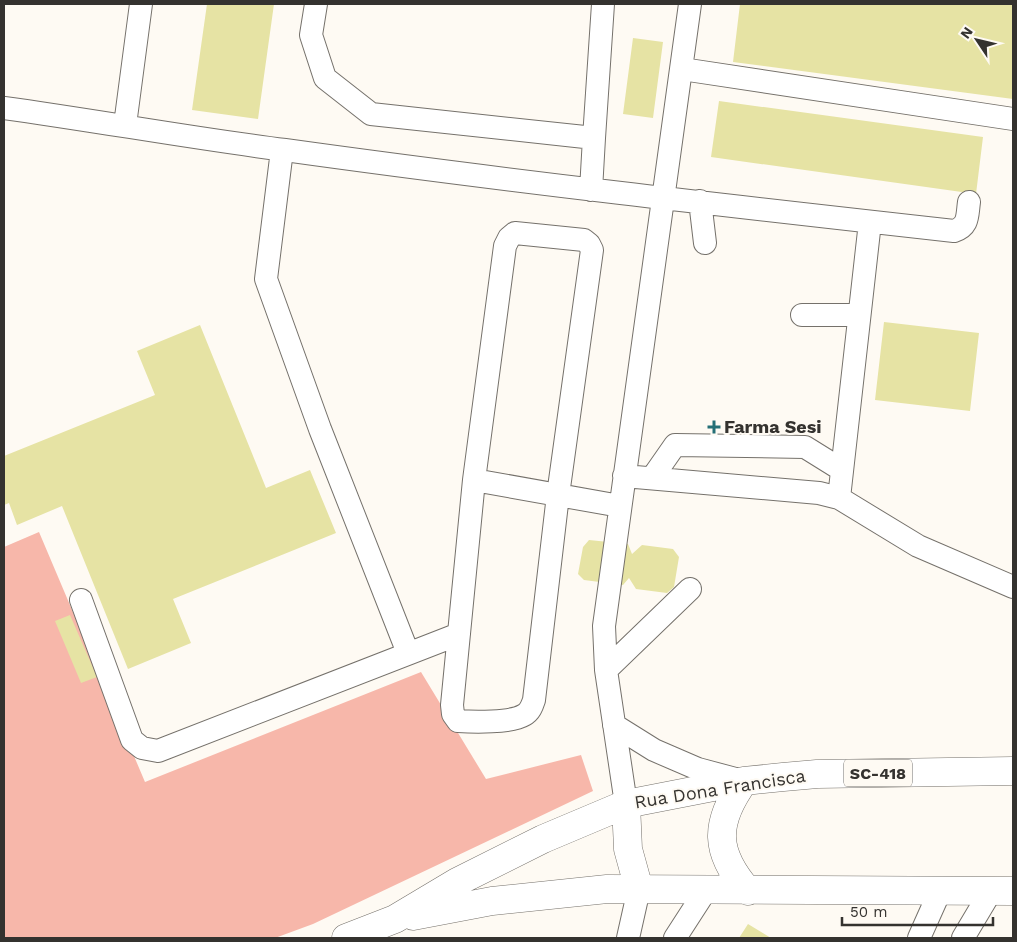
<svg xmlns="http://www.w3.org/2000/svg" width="1017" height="942" viewBox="0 0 1017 942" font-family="'Work Sans',sans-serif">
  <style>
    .green { fill: #f7b7aa }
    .building { fill: #e6e3a4 }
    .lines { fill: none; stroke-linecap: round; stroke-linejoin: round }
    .minor-casing { stroke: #75716b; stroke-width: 24 }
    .major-casing { stroke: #75716b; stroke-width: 29 }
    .minor { stroke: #fff; stroke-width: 22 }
    .major { stroke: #fff; stroke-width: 28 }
    .poi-dot { fill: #246f76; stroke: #fefaf3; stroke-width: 2 }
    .labels { text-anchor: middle; stroke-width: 4; stroke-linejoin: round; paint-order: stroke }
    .shield { fill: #fefaf3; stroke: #716e6a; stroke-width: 1 }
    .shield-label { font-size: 16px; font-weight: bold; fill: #34322f }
    .poi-label { font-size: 18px; font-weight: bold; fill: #34322f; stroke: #fefaf3; text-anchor: start }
    .street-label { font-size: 18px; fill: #34322f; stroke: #fefaf3 }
  </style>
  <rect width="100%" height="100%" fill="#fefaf3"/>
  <path class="green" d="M39,532L145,782L421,672L486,779L581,755L593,791L313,924L275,938H4V547Z"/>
  <path class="building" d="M207,4H274L258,119L192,110Z
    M740,4H1013V99L733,62Z
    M633,38L663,42L653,118L623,114Z
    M719,101L983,137L976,194L711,157Z
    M884,322L979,333L970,411L875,400Z
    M200,325L266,488L310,470L336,533L173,599L191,643L128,669L62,506L17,525L9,503L4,505V456L155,395L137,351Z
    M589,540L628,544L632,554L642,545L673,549L679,557L674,587L667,593L636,589L629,578L623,585L584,580L578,574L583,547Z
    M70,615L97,677L81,683L55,621Z
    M748,924L771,938H739Z"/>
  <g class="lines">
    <defs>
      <path id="minor" d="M316,4L311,35L325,78L371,114L594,138L591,190
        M682,69L1013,119
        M4,108C98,121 191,138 285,150C507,181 730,206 954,231C969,226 967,216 969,202
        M125,125L141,4
        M594,138L603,4
        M282,150L266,279L320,429L408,653
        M700,201L705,243
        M515,233L584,240L589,244L592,250L558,495L534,700C532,706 530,712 524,715C511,723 473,722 458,721L453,714L452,705L474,480L505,246L509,238Z
        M802,315H859
        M624,476L819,493L839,498L918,546L1013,587
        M652,478L675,445L805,447L842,470
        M474,480L620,506
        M839,498L870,222
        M81,600L132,740L142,748L158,751L459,634
        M606,670L690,589
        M614,725L654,750L698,769L743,781
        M626,804L606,670L604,626L690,4
        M628,938L639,889
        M675,938L706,890
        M919,938L940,891
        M963,938L991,891"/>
      <path id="major" d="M744,781C714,823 714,852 748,891
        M626,804L628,849L639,889
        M413,916L492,901L607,889L1013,891
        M346,938L395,919L457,882L543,839L626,804L744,781L783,777L817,774L1013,771"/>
    </defs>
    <use href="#minor" class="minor-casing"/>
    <use href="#major" class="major-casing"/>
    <use href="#minor" class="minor"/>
    <use href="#major" class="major"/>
  </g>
  <path class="poi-dot" d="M711.5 419.5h5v5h5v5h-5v5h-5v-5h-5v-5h5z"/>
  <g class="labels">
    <rect class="shield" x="844" y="759.5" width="68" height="27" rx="4"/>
    <g class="shield-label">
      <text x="878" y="779">SC-418</text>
    </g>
    <g class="poi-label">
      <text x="724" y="433">Farma Sesi</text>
    </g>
    <g class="street-label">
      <text transform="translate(720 789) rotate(-9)" y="6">Rua Dona Francisca</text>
    </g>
  </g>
  <rect width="1017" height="942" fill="none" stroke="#34322f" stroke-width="10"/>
  <g transform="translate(977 40) rotate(305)" stroke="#fefaf3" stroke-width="4" paint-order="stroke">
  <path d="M0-4L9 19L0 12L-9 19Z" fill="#34322f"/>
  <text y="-8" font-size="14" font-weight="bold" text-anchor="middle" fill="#34322f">N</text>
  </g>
  <path d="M842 917v8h151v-8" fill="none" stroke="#34322f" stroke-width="2.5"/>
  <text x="850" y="917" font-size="15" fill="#34322f" stroke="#fefaf3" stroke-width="4" paint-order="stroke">50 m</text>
</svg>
